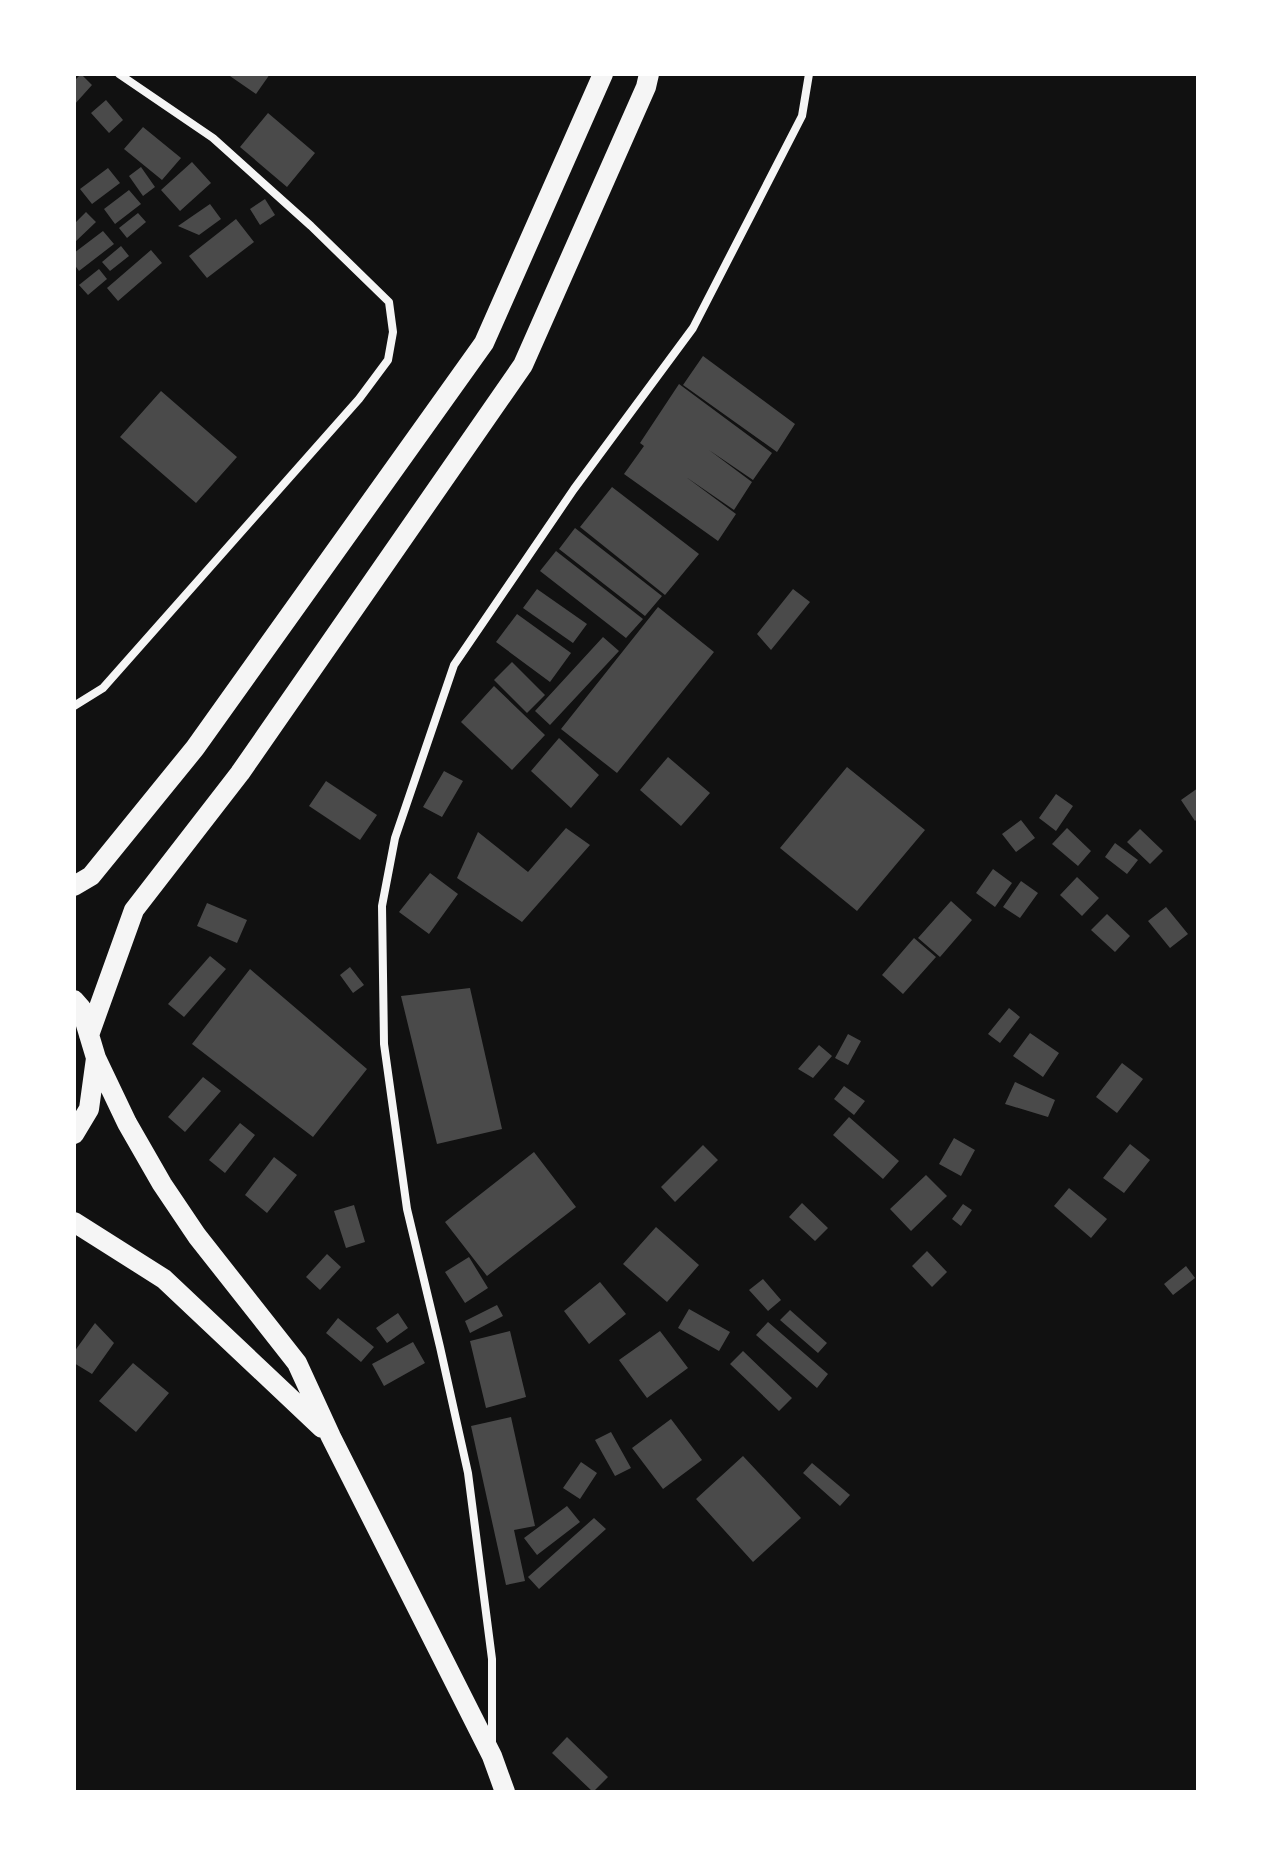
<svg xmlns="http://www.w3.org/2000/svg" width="1272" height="1866" viewBox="0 0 1272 1866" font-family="Karla,sans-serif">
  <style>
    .building { fill: #4a4a4a }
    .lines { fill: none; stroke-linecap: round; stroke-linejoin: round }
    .minor { stroke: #f5f5f5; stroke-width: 8 }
    .primary { stroke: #f5f5f5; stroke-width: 20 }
  </style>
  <rect width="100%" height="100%" fill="#111"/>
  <path class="building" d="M81,74L92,85L74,105V81Z
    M227,74H270L256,94Z
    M106,100L123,120L109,133L91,113Z
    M268,113L315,153L287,187L240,147Z
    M143,127L181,158L162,180L124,149Z
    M192,162L211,183L180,211L161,190Z
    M141,167L155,187L143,196L129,176Z
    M108,168L120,183L92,204L80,189Z
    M129,190L141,204L115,224L104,209Z
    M265,199L275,215L260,225L250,209Z
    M210,204L221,219L199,235L178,226Z
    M86,212L96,222L74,243V224Z
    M138,213L146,222L127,238L119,228Z
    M236,219L254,242L207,278L189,256Z
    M103,231L114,244L79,271L74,264V253Z
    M121,246L129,256L110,271L102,262Z
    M151,250L162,263L118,301L107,288Z
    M99,269L107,279L88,295L79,285Z
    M703,356L795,424L777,452L683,385Z
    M679,384L772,453L753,480L709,450L752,482L734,510L686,477L736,514L718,541L624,474L644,446L640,443Z
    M161,391L237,457L196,503L120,437Z
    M612,487L699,554L665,595L580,527Z
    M575,528L662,596L645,616L559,549Z
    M556,551L643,619L626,638L540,571Z
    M537,589L587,624L573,643L523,608Z
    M793,589L810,602L771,650L757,634Z
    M658,607L714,652L617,773L561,729Z
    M517,614L571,653L550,682L496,642Z
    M603,637L619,651L550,725L535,711Z
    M512,662L545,695L527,713L494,680Z
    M494,686L545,735L512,770L461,722Z
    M559,738L599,775L571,808L531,771Z
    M668,757L710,793L681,826L640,790Z
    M847,767L925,830L857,911L780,848Z
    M444,771L463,781L442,817L423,807Z
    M326,781L377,815L360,840L309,806Z
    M1198,788V818L1195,821L1181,800Z
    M1056,794L1073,806L1056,831L1039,818Z
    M1021,820L1035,838L1016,852L1002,834Z
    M566,828L590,845L522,922L457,878L478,832L528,872Z
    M1067,828L1091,851L1078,866L1052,844Z
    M1140,829L1163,851L1150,864L1127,842Z
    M1115,843L1138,860L1127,874L1105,857Z
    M993,869L1012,883L995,907L976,893Z
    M430,873L458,894L429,934L399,912Z
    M1077,877L1099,898L1082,916L1060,895Z
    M1021,881L1038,893L1020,918L1003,907Z
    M951,901L972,920L940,957L918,938Z
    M207,903L247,920L237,943L197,926Z
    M1166,907L1188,934L1170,948L1148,921Z
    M1107,914L1130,936L1115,952L1091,930Z
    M914,938L936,957L903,994L882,975Z
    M210,956L226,969L184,1017L168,1004Z
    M350,967L364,985L353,993L340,975Z
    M250,969L367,1069L313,1137L192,1044Z
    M470,988L502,1129L437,1144L401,996Z
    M1009,1008L1020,1017L1000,1043L988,1034Z
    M1030,1033L1059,1053L1043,1077L1013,1056Z
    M848,1034L861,1041L848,1065L835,1058Z
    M819,1045L832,1056L813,1078L798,1069Z
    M1122,1063L1143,1079L1117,1113L1096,1097Z
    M203,1077L221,1091L185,1132L168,1117Z
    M1015,1082L1055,1100L1048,1117L1005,1104Z
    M844,1086L865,1101L854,1115L834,1099Z
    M849,1117L899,1161L883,1179L833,1135Z
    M240,1123L255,1135L225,1173L209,1160Z
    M954,1138L975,1150L961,1176L939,1164Z
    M1130,1144L1150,1160L1124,1193L1103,1178Z
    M703,1145L718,1160L675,1202L661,1187Z
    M534,1152L576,1207L487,1276L445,1222Z
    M274,1157L297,1175L267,1213L245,1195Z
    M926,1175L947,1196L911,1231L890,1209Z
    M1069,1188L1107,1219L1091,1238L1054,1206Z
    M802,1203L828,1228L815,1241L789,1217Z
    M963,1204L972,1210L961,1226L952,1219Z
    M354,1205L365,1242L346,1248L334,1211Z
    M656,1227L699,1265L667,1302L623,1264Z
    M927,1251L947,1272L932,1287L912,1266Z
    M327,1254L341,1267L320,1290L306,1277Z
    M469,1257L488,1288L465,1303L445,1272Z
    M1186,1266L1195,1278L1173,1295L1164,1284Z
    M763,1279L781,1300L768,1311L749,1290Z
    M600,1282L626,1314L589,1344L564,1311Z
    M497,1305L503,1316L470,1333L465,1321Z
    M689,1309L730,1332L719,1351L678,1328Z
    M790,1310L827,1343L818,1353L780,1320Z
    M398,1313L408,1328L387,1343L376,1328Z
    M338,1318L374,1347L361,1362L326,1333Z
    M768,1322L828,1374L817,1388L756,1335Z
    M95,1323L114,1343L92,1374L74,1363V1352Z
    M510,1331L526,1397L486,1408L470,1341Z
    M660,1331L688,1368L647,1398L619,1360Z
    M413,1342L425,1363L384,1386L372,1364Z
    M743,1351L792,1398L779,1411L730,1364Z
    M133,1363L169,1393L136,1432L99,1401Z
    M511,1417L535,1526L514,1530L525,1581L506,1585L471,1426Z
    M671,1419L702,1460L663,1489L632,1448Z
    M611,1432L631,1468L615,1476L595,1440Z
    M743,1456L801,1518L753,1562L696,1499Z
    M581,1462L597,1473L580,1499L563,1488Z
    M812,1463L850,1495L840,1506L803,1473Z
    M567,1506L580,1522L537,1555L524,1538Z
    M594,1518L606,1529L539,1589L528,1577Z
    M567,1737L608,1777L593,1792L552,1753Z"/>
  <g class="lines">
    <path class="minor" d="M74,706L103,688L359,399L388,360L393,332L389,302L311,226L213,138L119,74
      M492,1743V1659L468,1473L440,1347L407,1209L384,1044L382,906L395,838L454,665L574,489L693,328L802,116L809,74"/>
    <path class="primary" d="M74,886L91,876L195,748L484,343L603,74
      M74,1000L81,1008L96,1058L89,1109L74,1134
      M89,1035L134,910L240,773L523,365L646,87L649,74
      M96,1058L127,1123L162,1184L197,1236L297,1363L331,1437L492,1756L505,1792
      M74,1222L164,1279L322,1428"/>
  </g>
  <rect width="1272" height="1866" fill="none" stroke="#ffffff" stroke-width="152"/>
</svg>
